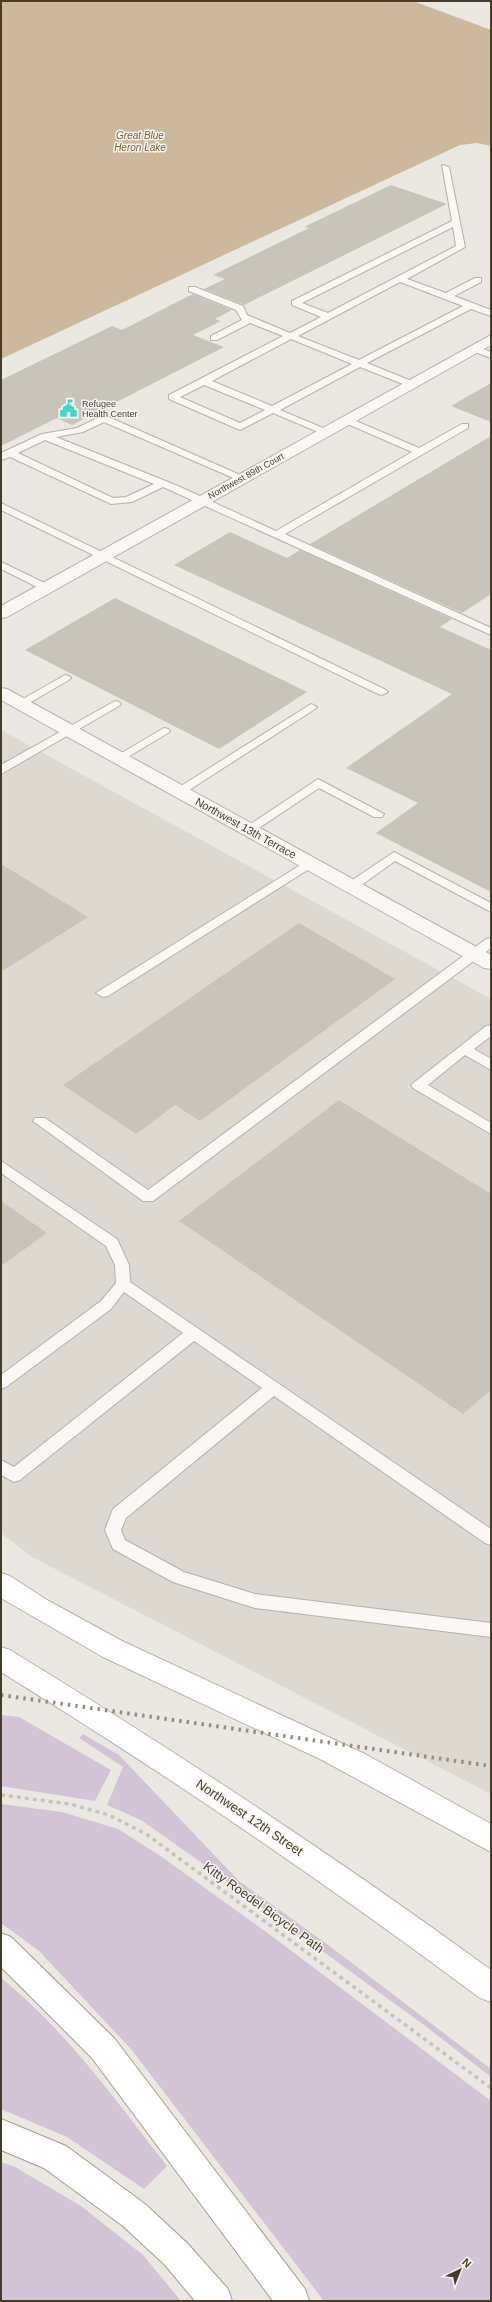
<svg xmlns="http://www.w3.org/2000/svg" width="492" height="2302" viewBox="0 0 492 2302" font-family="Helvetica,sans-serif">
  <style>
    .built { fill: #ddd8d0 }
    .green { fill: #d2c3d5 }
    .water { fill: #ccb89c }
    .building { fill: #c9c4b9 }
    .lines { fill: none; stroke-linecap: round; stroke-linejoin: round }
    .lane-casing { stroke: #b6b1a7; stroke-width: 2 }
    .street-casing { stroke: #b6b1a7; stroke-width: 2 }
    .secondary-casing { stroke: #b6b1a7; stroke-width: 2 }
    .highway-casing { stroke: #a39a89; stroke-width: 2 }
    .path { stroke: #c6c3bc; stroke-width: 3.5; stroke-dasharray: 4 4; stroke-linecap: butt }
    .lane { fill: #f9f8f5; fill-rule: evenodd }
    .street { fill: #f9f8f5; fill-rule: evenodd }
    .secondary { fill: #fff; fill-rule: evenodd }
    .highway { fill: #fff; fill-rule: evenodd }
    .rail { stroke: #968d7b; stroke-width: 4; stroke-dasharray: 2.5 5; stroke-linecap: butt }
    .labels { text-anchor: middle; stroke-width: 3; stroke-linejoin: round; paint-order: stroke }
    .far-poi-label { font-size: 9px; fill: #443c29; stroke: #f8f6f2; text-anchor: start }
    .far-street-label { font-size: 9px; fill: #443c29; stroke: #f8f6f2 }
    .far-water-label { font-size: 10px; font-style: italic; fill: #7a5e31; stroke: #f8f6f2 }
    .street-label { font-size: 11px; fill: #443c29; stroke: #f8f6f2 }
    .near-street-label { font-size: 13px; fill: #443c29; stroke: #f8f6f2 }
  </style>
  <rect width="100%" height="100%" fill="#ebe8e2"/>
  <path class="built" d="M1,730L491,999V1794L32,1557L1,1533Z"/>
  <path class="green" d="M1,1715L19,1717L111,1770L95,1801L1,1786Z
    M83,1734L119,1755L239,1881L327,1944L491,2069V2077L424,2025L192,1856L141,1820L107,1805L123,1767L79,1738Z
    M1,1804L62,1812L118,1829L162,1857L273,1937L491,2101V2301H324L131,2049L39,1951L1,1923Z
    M1,1978C65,2029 117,2102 167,2166L144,2189L67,2137L1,2109Z
    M1,2162L15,2167L81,2206L143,2255L181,2301H1Z"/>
  <path class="water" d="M1,1H413L491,30V146L477,143L460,145L1,359Z"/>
  <path class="building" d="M391,185L447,204L244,305L204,289L225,279L213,275L309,228L304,227Z
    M193,294L232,310L215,319L221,321L193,335L224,347L72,425L57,418L1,446V380L112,326L122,330Z
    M491,383V422L451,406Z
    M491,436V594L462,613L310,544Z
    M230,532L287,558L300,550L452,619L440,627L491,650V892L376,833L418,803L346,768L452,694L174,565Z
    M115,598L307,692L219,749L25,650Z
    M1,864L88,917L1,972Z
    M299,923L395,979L200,1121L175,1105L136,1134L63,1085Z
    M339,1100L491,1194V1390L463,1414L179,1221Z
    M1,1201L47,1233L1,1266Z"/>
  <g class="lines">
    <defs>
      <path id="lane" d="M442,165L449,167L465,247L407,279L446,293L475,278H481V282L454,296L491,310V316L471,309L367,363L414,382V386H408L360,367L280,410L328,430V434L325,435L273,413L240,430L169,399V395L283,336L250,323L217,340H211V336L242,320L236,310L189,291V287H195L243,306L247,315L290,333L321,317L292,305V301L452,221ZM453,227L456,246L328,313L302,303ZM400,282L463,306L359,360L298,336ZM291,339L352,364L272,406L212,381ZM204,385L265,410L240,423L180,397Z
        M475,346L491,352V358L472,351V347Z
        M104,415L247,478L242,481L238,480L104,422L83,432L56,437L178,486L276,531L412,452L343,422V418H349L419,448L462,424H468V428L285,534L491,628V635L163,487L132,502L111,504L10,457L1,460V453L42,434L77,428ZM45,440L154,484L126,497L113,498L18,453Z
        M1,503L386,690L388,692L382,695L378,694L1,510Z
        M1,562L51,586L52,588L51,590H43L1,569Z
        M65,675L69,676L71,678L69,680L24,706L20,707L14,704Z
        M115,701L119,702L121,704L119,706L1,774V765Z
        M311,704L317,707L315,709L183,794L179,795L173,791Z
        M164,728L168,729L170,731L168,733L123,760H115L113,758Z
        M318,779L384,814L382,817H374L319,788L253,832L249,833L243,829Z
        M394,852L491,903V912L395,861L356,889H348L346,886L348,883Z
        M310,859L316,863L314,866L108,996L103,997L96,993Z
        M491,938V948L153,1201H143L33,1121L35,1118H45L148,1190L486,939Z
        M491,1025V1036L474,1049L491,1059V1070L465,1055L428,1085L491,1123V1134L413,1088L411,1085L486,1026Z
        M1,1161L117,1239L129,1265L130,1282L491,1529V1545L485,1543L274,1396L126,1518L121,1530L125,1540L184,1572L255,1594L491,1623V1637L255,1608L173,1582L113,1549L105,1530L113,1509L262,1388L194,1341L20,1480L14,1482L1,1475V1460L14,1467L183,1333L124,1292L111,1309L6,1387L1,1389V1375L101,1301L116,1283L115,1265L106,1246L1,1173Z"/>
      <path id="street" d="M491,335V345L7,617L1,618V606Z
        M1,688L7,689L491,955V969L484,968L1,700Z"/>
      <path id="secondary" d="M1,1573L10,1576L47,1600L122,1641L365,1754L491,1824V1852L322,1760L103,1657L1,1598Z
        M1,1647L10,1650C175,1751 335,1856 491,1970V2002L480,1998C325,1882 166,1774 1,1672Z"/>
      <path id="highway" d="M1,1933L11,1937L114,2038L305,2289L309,2301H273L92,2058L1,1967Z
        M1,2119L66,2146L145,2204L187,2243L228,2289L232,2301H195L165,2265L123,2226L44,2168L1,2150Z"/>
    </defs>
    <use href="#lane" class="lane-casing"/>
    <use href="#street" class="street-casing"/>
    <use href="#secondary" class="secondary-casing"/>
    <use href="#highway" class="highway-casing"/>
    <path class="path" d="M1,1795L70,1804L109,1815L146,1834L491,2088"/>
    <use href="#lane" class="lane"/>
    <use href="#street" class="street"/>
    <use href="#secondary" class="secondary"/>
    <use href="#highway" class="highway"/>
    <path class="rail" d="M1,1695L491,1766"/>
  </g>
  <defs>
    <symbol id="civic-bare" viewBox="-9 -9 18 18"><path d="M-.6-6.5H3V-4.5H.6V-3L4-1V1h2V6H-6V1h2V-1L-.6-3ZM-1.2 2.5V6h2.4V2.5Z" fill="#42d5c8" stroke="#f8f6f2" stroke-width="2.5" paint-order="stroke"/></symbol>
  </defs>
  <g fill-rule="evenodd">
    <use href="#civic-bare" x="56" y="396" width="25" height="25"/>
  </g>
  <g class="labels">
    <g class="far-poi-label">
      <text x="82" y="407">Refugee<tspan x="82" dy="10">Health Center</tspan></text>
    </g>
    <g class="far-street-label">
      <text transform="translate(246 476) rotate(-29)" y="3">Northwest 89th Court</text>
    </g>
    <g class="far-water-label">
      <text x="140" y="139">Great Blue<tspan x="140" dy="12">Heron Lake</tspan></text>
    </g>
    <g class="street-label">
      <text transform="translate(246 828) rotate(29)" y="4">Northwest 13th Terrace</text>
    </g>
    <g class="near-street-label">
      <text transform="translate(250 1817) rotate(34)" y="5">Northwest 12th Street</text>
      <text transform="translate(264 1907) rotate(36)" y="5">Kitty Roedel Bicycle Path</text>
    </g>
  </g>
  <rect width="492" height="2302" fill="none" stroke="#443c29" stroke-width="4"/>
  <g transform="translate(460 2270) rotate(43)" stroke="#f8f6f2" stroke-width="3" paint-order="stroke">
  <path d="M0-3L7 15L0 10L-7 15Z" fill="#443c29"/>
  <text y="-6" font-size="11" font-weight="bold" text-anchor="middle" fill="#443c29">N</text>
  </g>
</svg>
